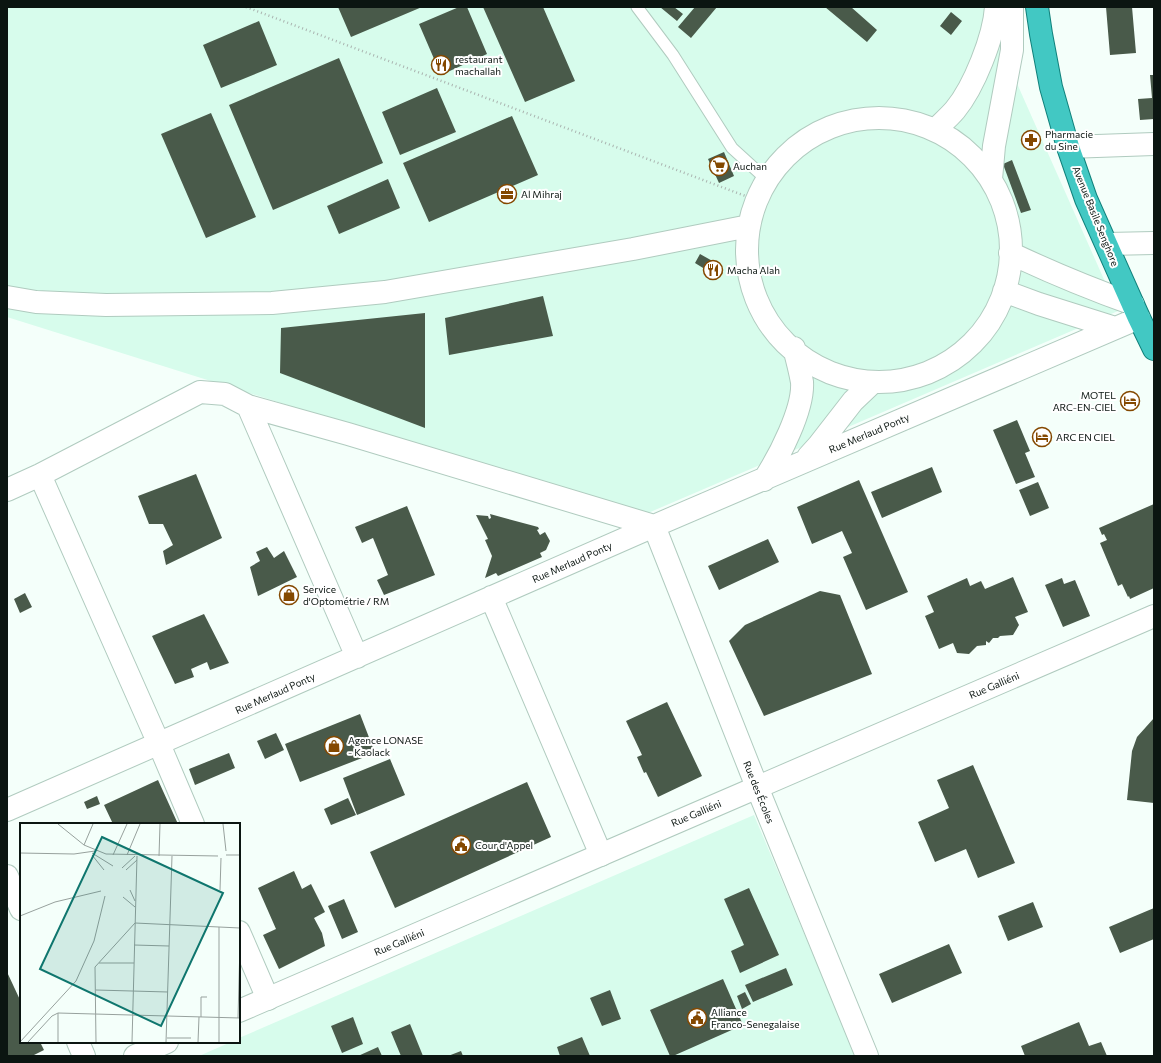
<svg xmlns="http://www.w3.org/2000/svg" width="1161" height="1063" viewBox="0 0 1161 1063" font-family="Commissioner,sans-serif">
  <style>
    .built { fill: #d7fcec }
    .building { fill: #495a4a }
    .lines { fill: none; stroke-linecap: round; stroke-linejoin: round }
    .service-casing { stroke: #b0cbbf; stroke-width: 13 }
    .minor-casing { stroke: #b0cbbf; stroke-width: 24 }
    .tertiary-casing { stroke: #b0cbbf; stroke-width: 24 }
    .trunk-casing { stroke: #10817b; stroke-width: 24 }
    .path { stroke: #aab4b0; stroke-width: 2.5; stroke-dasharray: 1 3; stroke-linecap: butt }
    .service { stroke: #fff; stroke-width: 11 }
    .minor { stroke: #fff; stroke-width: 22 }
    .tertiary { stroke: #fff; stroke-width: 22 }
    .trunk { stroke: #42c8c3; stroke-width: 22 }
    .labels { text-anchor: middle; stroke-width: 4; stroke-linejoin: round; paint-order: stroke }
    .poi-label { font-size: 10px; fill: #0b1511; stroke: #fff; text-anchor: start }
    .street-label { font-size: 10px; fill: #0b1511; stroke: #fff }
    .inset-road { fill: none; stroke: #97a19d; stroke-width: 1 }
    .view { fill: #0f766e; fill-opacity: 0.15; stroke: #0f766e; stroke-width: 2 }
    .inset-edge { fill: none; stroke: #0b1511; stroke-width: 2 }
  </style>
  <rect width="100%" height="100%" fill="#f4fffa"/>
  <path class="built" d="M7,7H983L1118,311L641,516L7,317Z
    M754,815L856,1056H199L231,1042H239V1038Z"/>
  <path class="building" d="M338,7H422L351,37Z
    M459,7H467L487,54L441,75L419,24Z
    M483,7H543L575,81L525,102Z
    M660,7H674L683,14L677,21Z
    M695,7H717L691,38L678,27Z
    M825,7H851L877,30L867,42Z
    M1106,7H1132L1136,53L1110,55Z
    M951,12L962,21L951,35L940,26Z
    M259,21L277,65L221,88L203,45Z
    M339,58L383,163L273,210L229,105Z
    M1150,75H1154V119L1140,120L1138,99L1152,98Z
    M437,88L456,132L400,155L382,112Z
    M211,113L256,217L206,238L161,134Z
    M512,116L538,175L429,222L403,163Z
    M724,152L734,176L719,183L708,159Z
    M1012,160L1031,210L1021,213L1003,164Z
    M388,179L400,208L339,234L327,206Z
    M700,254L716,263L723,273L714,279L708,271L695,263Z
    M543,296L553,336L449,355L445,318Z
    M425,313V428L280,373L281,328Z
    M1017,420L1030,451L1025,453L1035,477L1016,484L993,430Z
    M932,467L942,492L882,518L871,492Z
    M196,474L222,538L166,565L163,551L173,545L163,524H149L138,496Z
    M859,480L908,592L866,610L843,557L852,553L842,531L812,544L797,507Z
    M1038,482L1049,508L1030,516L1019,490Z
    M1154,504V588L1130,599L1129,596L1128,597L1122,584L1118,586L1100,543L1107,540L1104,534L1102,535L1099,528Z
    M407,506L435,575L384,595L377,580L388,575L373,538L362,543L355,527Z
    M490,514L538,527L539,529L537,530L540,535L545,532L550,541L546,550L540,553L542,557L498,576L496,573L485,578L492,556L485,540L488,539L476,515L488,516L489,519L491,518Z
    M768,539L779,562L719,590L708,566Z
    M267,547L274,558L284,551L297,577L258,596L250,567L260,561L256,552Z
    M1013,577L1028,612L1015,617L1019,625L1013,635L1000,636L998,638H993L989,643L986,641V645L977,646L969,654L957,653L953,643L939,649L925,616L934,612L927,596L967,578L970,586L981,581L985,589Z
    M1062,578L1064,584L1075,580L1090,616L1063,627L1045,585Z
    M820,591L840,595L872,674L764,716L729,641L745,625Z
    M25,593L32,607L20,613L14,599Z
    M204,614L229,663L210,670L207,662L191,669L194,677L175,684L152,636Z
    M667,702L702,776L658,797L646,772L644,773L637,757L642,755L626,721Z
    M360,714L375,753L300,782L285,744Z
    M1154,718V803L1127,800L1132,751L1137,737Z
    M276,733L284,750L265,759L257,741Z
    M229,753L235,768L195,785L189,769Z
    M390,759L405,795L357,815L343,778Z
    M973,765L1015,863L978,878L966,849L935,862L918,822L949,808L937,780Z
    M158,780L178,824H113L104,805Z
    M527,782L551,837L395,908L370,852Z
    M97,796L100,804L87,809L84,802Z
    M348,798L356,815L331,825L324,809Z
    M294,871L302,889L311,884L325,912L314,918L322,933L325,946L279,969L263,935L276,929L258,888Z
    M749,888L779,955L740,973L731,951L744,945L724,899Z
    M344,899L358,932L342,939L328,906Z
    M1033,902L1043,927L1008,941L998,916Z
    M1154,908V939L1120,953L1109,927Z
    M949,944L962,973L892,1003L879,974Z
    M786,968L793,985L753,1002L745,985Z
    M7,972L21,1002V1042H40L44,1050L32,1056H7Z
    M723,979L743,1025L673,1056H670L650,1010Z
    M610,990L621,1019L602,1026L590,998Z
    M745,992L751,1004L742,1009L737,996Z
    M353,1017L363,1044L342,1053L331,1026Z
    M1079,1022L1089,1046L1101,1042L1107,1056H1025L1021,1046Z
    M410,1024L423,1056H401L391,1032Z
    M582,1037L590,1056H560L557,1047Z
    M378,1047L382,1056H358Z
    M461,1051L463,1056H448Z"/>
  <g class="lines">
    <defs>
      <path id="service" d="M637,7L673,55L732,148L766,179"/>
      <path id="minor" d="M747 250a132 132 0 1 1 264 0a132 132 0 1 1-264 0Z
        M935,130C942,123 949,117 955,110C974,87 994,37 996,7
        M1068,147L1154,144
        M991,179L994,146L1012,50V7
        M1010,253C1050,272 1091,289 1133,304
        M1004,291L1039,304L1115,328
        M7,297L36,302L106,305L272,303L385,292L633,249L749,226
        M248,406L357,657
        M808,457L818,446L853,401L872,383
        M40,475L159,744L193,824
        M764,480C779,457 804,409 802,382C800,371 797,359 794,348
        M7,490L40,475L200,392L225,394L248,406L348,434L654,526
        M654,526L757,787L867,1056
        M491,597L601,855
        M7,810L654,526L1139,318
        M7,876L21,909
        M239,932L268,999
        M78,1042L84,1056"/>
      <path id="tertiary" d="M1107,244L1154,243
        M239,1011L1154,616
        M135,1056L167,1042"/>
      <path id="trunk" d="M1037,7L1041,34L1051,87L1068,147L1086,199L1139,318L1154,349"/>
    </defs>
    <use href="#service" class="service-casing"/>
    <use href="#minor" class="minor-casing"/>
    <use href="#tertiary" class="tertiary-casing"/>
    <use href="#trunk" class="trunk-casing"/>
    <path class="path" d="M246,7L756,200"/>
    <use href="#service" class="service"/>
    <use href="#minor" class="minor"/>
    <use href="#tertiary" class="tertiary"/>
    <use href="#trunk" class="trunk"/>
  </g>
  <defs>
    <symbol id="restaurant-ring" viewBox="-11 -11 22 22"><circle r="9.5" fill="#fff" stroke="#844800" stroke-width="1.5"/><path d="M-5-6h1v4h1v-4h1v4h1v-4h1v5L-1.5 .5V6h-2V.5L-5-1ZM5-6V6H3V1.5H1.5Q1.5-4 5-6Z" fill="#844800"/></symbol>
    <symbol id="pharmacy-ring" viewBox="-11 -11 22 22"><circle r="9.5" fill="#fff" stroke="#844800" stroke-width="1.5"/><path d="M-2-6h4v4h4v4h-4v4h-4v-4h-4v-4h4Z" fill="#844800"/></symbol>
    <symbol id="supermarket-ring" viewBox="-11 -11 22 22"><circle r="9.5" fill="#fff" stroke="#844800" stroke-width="1.5"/><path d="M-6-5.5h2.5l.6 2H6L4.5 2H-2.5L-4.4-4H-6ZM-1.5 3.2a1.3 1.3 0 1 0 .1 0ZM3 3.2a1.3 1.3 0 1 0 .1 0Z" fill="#844800"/></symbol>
    <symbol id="office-ring" viewBox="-11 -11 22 22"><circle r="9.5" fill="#fff" stroke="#844800" stroke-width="1.5"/><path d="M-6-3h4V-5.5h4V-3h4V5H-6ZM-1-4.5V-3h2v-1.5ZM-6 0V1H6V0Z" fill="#844800"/></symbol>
    <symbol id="hotel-ring" viewBox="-11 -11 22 22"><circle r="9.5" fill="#fff" stroke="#844800" stroke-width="1.5"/><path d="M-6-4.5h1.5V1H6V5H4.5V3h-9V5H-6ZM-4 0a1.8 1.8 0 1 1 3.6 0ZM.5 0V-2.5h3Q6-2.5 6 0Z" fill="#844800"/></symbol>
    <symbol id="shop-ring" viewBox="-11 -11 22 22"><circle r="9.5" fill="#fff" stroke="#844800" stroke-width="1.5"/><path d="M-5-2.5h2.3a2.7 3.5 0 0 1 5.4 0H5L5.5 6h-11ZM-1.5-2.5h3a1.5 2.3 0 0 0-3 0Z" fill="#844800"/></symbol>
    <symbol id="civic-ring" viewBox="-11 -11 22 22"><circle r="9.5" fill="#fff" stroke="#844800" stroke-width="1.5"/><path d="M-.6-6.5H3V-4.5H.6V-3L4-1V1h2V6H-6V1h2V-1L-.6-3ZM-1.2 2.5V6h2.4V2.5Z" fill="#844800"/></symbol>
  </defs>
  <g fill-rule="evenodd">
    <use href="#restaurant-ring" x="430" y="54" width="22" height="22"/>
    <use href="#pharmacy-ring" x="1020" y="129" width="22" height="22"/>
    <use href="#supermarket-ring" x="708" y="155" width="22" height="22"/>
    <use href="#office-ring" x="496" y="183" width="22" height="22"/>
    <use href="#restaurant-ring" x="702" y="259" width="22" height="22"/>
    <use href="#hotel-ring" x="1119" y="390" width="22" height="22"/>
    <use href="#hotel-ring" x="1031" y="426" width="22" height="22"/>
    <use href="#shop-ring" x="278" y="584" width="22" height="22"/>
    <use href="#shop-ring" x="323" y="735" width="22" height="22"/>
    <use href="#civic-ring" x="450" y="834" width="22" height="22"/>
    <use href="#civic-ring" x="686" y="1007" width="22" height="22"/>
  </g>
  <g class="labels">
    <g class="poi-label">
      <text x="455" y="63">restaurant<tspan x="455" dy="12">machallah</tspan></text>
      <text x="1045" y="138">Pharmacie<tspan x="1045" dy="12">du Sine</tspan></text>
      <text x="733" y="170">Auchan</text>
      <text x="521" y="198">Al Mihraj</text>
      <text x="727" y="274">Macha Alah</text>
      <text x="1116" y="399" text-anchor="end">MOTEL<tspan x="1116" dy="12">ARC-EN-CIEL</tspan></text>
      <text x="1056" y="441">ARC EN CIEL</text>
      <text x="303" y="593">Service<tspan x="303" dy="12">d'Optométrie / RM</tspan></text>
      <text x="348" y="744">Agence LONASE<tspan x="348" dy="12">- Kaolack</tspan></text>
      <text x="475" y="849">Cour d'Appel</text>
      <text x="711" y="1016">Alliance<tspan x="711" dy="12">Franco-Senegalaise</tspan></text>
    </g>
    <g class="street-label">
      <text transform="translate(1096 216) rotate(68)" y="4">Avenue Basile Senghore</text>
      <text transform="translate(869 433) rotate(-23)" y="4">Rue Merlaud Ponty</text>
      <text transform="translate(572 562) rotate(-24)" y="4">Rue Merlaud Ponty</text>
      <text transform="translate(994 685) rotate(-23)" y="4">Rue Galliéni</text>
      <text transform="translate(275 693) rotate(-24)" y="4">Rue Merlaud Ponty</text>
      <text transform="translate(759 792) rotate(68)" y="4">Rue des Écoles</text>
      <text transform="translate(696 813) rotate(-23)" y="4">Rue Galliéni</text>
      <text transform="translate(399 942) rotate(-23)" y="4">Rue Galliéni</text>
    </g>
  </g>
  <g transform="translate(20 823)">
    <rect width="220" height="220" fill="#f4fffa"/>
    <path class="inset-road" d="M38,1L64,22L86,31L198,33M203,1L206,28M64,22L73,1M0,30L54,31L75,28M72,30L93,43M72,32L84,47M93,32L107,1M107,32L120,1M206,32H220M139,33L140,1M102,45L115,33M106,47L117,37M110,67L115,78M200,67L201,35M103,74L115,84M0,93L35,79L81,68M115,100L220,105M199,104V219M114,122L149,123M79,140H114M76,167L148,169M181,194V174H187M218,195L220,121M147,215H171M0,219L56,158L74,118L85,73M8,219L32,193L38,190L220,195M38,219V190M76,219L75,144L115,100M112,219L117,33M146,219L152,33M178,219L179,194"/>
    <path class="view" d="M82,14L203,70L141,203L20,146Z"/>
    <rect width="220" height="220" class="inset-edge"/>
  </g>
  <rect width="1161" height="1063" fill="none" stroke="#0b1511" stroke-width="16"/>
</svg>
